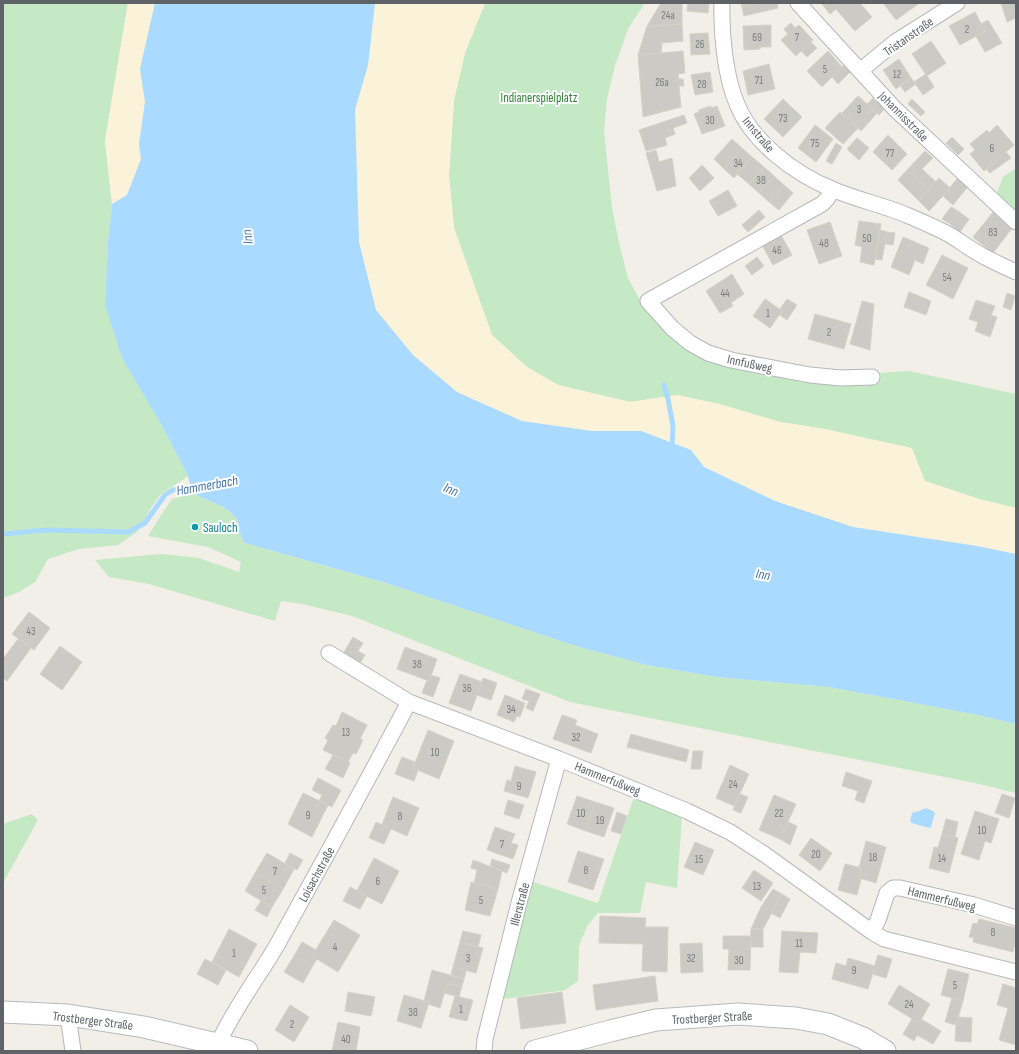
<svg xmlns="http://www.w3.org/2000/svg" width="1019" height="1054" viewBox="0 0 1019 1054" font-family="'Sofia Sans Condensed',sans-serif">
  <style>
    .green { fill: #c5e8c5 }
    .sand { fill: #fbf3d9 }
    .water { fill: #aadaff }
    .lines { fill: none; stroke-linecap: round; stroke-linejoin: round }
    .stream { stroke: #aadaff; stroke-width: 5 }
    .building { fill: #cccac5; stroke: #d6d1c6 }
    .street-casing { stroke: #b5b8bc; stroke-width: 17 }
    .secondary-casing { stroke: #b6babf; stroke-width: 23 }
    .street { stroke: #fff; stroke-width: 15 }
    .secondary { stroke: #fff; stroke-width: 21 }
    .culture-dot { fill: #0f9aa8; stroke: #fff; stroke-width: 1.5 }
    .labels { text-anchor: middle; stroke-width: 4; stroke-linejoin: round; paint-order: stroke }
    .number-label { font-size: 11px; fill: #7a7d7f }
    .street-label { font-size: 13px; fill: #5f6368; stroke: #fff }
    .park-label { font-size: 13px; fill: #348238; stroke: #fff }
    .culture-label { font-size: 13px; fill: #0d838f; stroke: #fff; text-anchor: start }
    .water-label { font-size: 14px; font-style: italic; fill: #4174aa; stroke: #fff }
  </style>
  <rect width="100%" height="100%" fill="#f1efe8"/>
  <path class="green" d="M3,3H128L105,141L112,204L108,242L105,305L161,424L188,476L160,495L149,511L138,531L118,545L79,549L48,559L35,582L19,592L3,598Z
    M485,3H645L629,27L615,65L607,99L604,131L612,208L619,243L628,278L643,306L706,359L741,370L802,378L909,371L1016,394V508L979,499L925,481L825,429L780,422L719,404L677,395L630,402L558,385L527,367L492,335L454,228L449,175L454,100L465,53Z
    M1016,168V213L996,195L1003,177Z
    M192,493C205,500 230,506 237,520C241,527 239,537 245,543L386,583L579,647L647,665L716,677L829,687L973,714L1016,724V793L975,783L570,702L352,616L302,604L281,601L275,621L149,584L109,577L95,560L161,554L199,558L239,572L241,562L208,547L148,536L161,515L172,499Z
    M634,797L682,816L677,888L646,882L640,913H598L587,926L579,946L578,981L565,990L503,999L533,882L598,903Z
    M32,814L38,820L3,883V824Z"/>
  <path class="sand" d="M128,3H155L140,69L145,102L139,144L141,159L127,195L112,204L105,141Z
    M375,3H485L465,53L454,100L449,175L454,228L492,335L527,367L558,385L630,402L677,395L719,404L780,422L825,429L912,448L925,481L979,499L1016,508V554L977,546L853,527L775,501L704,466L691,450L642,431H592L522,421L457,392L413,355L376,310L359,242L355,110L368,65Z"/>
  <path class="water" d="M155,3H375L368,65L355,110L359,242L376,310L413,355L457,392L522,421L592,431H641L691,450L704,467L775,501L853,527L977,546L1016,554V724L973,714L829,687L716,677L647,665L579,647L386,583L245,543C239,537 241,527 237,520C230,506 205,500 192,493L188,476L161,424L122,358L105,305L108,242L112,204L127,195L141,159L139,144L145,102L140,69Z
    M926,808L933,811L935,813L931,827L929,828L912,823L910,821L912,813L919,811Z"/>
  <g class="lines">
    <path class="stream" d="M664,385L668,399L673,426L672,448
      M3,534L46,530L128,532L145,523L165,495L173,490L197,486"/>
  </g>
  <path class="building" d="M661,3H682V24L647,26Z
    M688,3H709L708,13L687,11Z
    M741,3H762L742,7Z
    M762,3H777L778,8L744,16L742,7Z
    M821,3H839L834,7L836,9L830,14Z
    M839,3H860L872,17L855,31L834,7Z
    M883,3H918V4L896,20Z
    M1001,3H1016V18L1007,22Z
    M975,12L985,31L960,45L949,26Z
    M988,20L1002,43L985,52L976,36L985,31L981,24Z
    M791,23L795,28L799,25L813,40L796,56L781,40L788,34L784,29Z
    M682,24L683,41L662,43L661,53L638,55L647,26Z
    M771,25V47H760V49L744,50L743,26Z
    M708,33L710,54L691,55L690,34Z
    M931,41L946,63L927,76L912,54Z
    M811,42L817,48L807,57L801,51Z
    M683,51L685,73L678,74L679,79H683L684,86H679L681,107L643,117L638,55Z
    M828,51L842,67L822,87L807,71Z
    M899,59L911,78L896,89L883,70Z
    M769,64L775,89L748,95L743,71Z
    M845,64L851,71L838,84L832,77Z
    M710,72L713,92L695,95L691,75Z
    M926,74L934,87L923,95L914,82Z
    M911,78L916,84L905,92L900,85Z
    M858,96L877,113L861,131L842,113Z
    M873,98L885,108L879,115L867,104Z
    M783,99L802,117L783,137L764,119Z
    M912,99L925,112L921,116L908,104Z
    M711,106V108L717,106L725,126L702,134L694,114L699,112V110Z
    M840,112L858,128L843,144L825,128Z
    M684,115L687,123L673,128L675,134L665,138L667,145L646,151L639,130Z
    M815,125L833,139L816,162L798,148Z
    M997,125L1014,145L984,171L970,154L975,150L970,144L987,130L989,133Z
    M888,135L907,154L892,170L873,152Z
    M952,137L964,149L958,155L946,143Z
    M857,138L869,148L859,160L847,149Z
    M732,139L742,148L724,169L714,159Z
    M836,143L842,147L832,164L826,161Z
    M742,148L752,157L734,178L724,169Z
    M656,150L659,162L672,158L676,186L657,191L646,153Z
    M925,151L933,158L922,169L936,182L929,190L907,170Z
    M1006,152L1011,158L990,173L986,169Z
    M752,157L764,167L749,184L737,174Z
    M702,165L714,178L700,191L689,178Z
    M764,167L774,176L759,193L749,184Z
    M907,170L929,190L919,201L898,180Z
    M960,175L970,184L953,205L943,196Z
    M774,176L784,185L769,202L759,193Z
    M939,178L950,188L929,211L919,201Z
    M784,185L793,193L779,210L769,202Z
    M728,190L737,206L718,216L709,201Z
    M951,207L958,211L949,223L942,219Z
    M759,210L765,217L748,232L742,225Z
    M958,211L969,219L960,232L949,223Z
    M993,212L1013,227L993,253L973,237Z
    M859,221L881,224L874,265L860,262L862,247L855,245Z
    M830,222L842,256L819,264L807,230Z
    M880,230L887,232L882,260L875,259Z
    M887,232L895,233L893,245L885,244Z
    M781,235L792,255L773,265L762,245Z
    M903,237L929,248L923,264L915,260L909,275L891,267Z
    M942,255L968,268L953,299L926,285Z
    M757,257L764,266L752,275L745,266Z
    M732,274L744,294L731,303L733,306L720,313L706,291Z
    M909,292L931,301L926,315L904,307Z
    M1007,293L1015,296L1011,310L1003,307Z
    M765,299L782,311L770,328L753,316Z
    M787,299L797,305L787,320L780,315L782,311L780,309Z
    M976,300L995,306L991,315L997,317L990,337L975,331L978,322L969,319Z
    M862,301L874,304L870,350L850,344Z
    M815,314L851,324L844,349L808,339Z
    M29,612L50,628L34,650L12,634Z
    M353,637L363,643L358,651L365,655L360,663L343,654Z
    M18,639L31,648L7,681L3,678V659Z
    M60,646L82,662L62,690L40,674Z
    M405,647L437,659L429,681L397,669Z
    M460,674L482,682L471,711L449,703Z
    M431,675L440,678L433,697L422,693L427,680L429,681Z
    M483,678L497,683L491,700L477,695Z
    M526,689L540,694L533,711L526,708L529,701L522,699Z
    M505,695L525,703L520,717L517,716L514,722L497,715Z
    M342,712L367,725L360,739L363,740L356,754L353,753L348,762L323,750L328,740L325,738L333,725L336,726Z
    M562,715L577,720L575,725L598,734L591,753L553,739Z
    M428,730L454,741L439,779L413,768Z
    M631,734L689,750L686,762L627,747Z
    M693,751H703L701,769H691Z
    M333,755L350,763L343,778L325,769Z
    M402,757L415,762L413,768L418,770L414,781L395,774Z
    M730,765L749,774L734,806L716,798Z
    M515,766L536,772L528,798L504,791L507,780L511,781Z
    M846,772L872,781L864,803L855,800L858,791L842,786Z
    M318,778L341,790L332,807L319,801L322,795L312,790Z
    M303,793L328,805L312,837L288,824Z
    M740,794L748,797L741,813L733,810Z
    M1002,794L1015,798L1009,818L995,813Z
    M774,795L796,804L780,839L759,830Z
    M577,796L595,802L586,831L567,824Z
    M393,797L419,808L407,836L382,825Z
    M508,800L524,805L519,819L504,814Z
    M595,802L614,808L604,837L586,831Z
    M975,811L999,819L991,843L985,841L979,860L961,854Z
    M617,812L627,816L621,834L611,831Z
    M946,819L958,822L955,837L942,834Z
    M376,822L391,829L384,844L369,838Z
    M788,822L797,826L790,845L780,839Z
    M495,827L515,834L511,843L518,845L513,859L487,850Z
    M942,834L958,838L949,873L929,868L934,847L938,848Z
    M811,838L832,853L820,871L799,855Z
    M866,841L886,847L876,883L859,878L862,868H859Z
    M695,842L714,850L703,875L684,867Z
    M578,851L604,859L593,890L568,882Z
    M267,853L294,869L283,889L255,873Z
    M290,853L303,860L297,870L285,863Z
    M374,858L399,871L382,904L357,891Z
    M492,859L510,865L507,873L490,866Z
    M473,860L502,871L498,889L474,883L477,870L471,868Z
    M845,864L862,868L859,878L861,879L857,895L838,890Z
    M754,870L773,883L761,901L742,888Z
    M255,873L283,889L272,907L245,891Z
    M471,882L498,889L490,916L465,910Z
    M350,887L367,896L360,909L343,901Z
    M773,889L782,894L763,929H751L761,907Z
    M782,894L790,899L780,918L771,913Z
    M261,901L272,907L267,917L255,910Z
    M600,916L646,918L645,927H668L667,972L642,971L643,944L599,943Z
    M979,919L1016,928V939L1013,952L973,942L974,938L969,937L973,923L977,924Z
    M334,920L360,935L338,972L312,956Z
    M229,929L257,944L239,977L212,962Z
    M751,929H763V947H750Z
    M463,931L481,935L478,947L460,942Z
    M782,931L818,933L816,953L800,952L798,973L779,972Z
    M723,936H751L750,970H728L729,949H723Z
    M302,942L316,950L312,956L317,959L312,967L294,956Z
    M460,942L483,948L476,973L453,967Z
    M702,943L703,972L681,973L680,944Z
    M878,955L892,959L886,978L872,974Z
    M294,956L312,967L303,983L284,972Z
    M848,958L875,966L868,989L832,979L836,963L846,966Z
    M205,959L226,970L218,985L197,974Z
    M453,967L466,971L464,979L451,975Z
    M948,969L969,974L963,1001L941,995Z
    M432,970L464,979L462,986L447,984L440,1008L428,1004L429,1002L424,1001Z
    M655,976L658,1001L596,1010L593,985Z
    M447,984L462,986L459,997L444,993Z
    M1003,984L1016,988V1045L999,1040L1008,1008L997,1005Z
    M899,985L930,1004L919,1023L888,1004Z
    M348,992L375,997L371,1016L345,1011Z
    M562,992L566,1023L521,1029L517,998Z
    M404,995L429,1002L421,1028L397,1021Z
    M455,996L473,1000L467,1021L449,1017Z
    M952,998L963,1001L956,1025L945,1022Z
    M290,1005L309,1017L294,1042L275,1030Z
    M959,1017L972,1018L971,1042L955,1041L956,1025Z
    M912,1019L919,1023L921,1019L941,1031L933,1044L917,1035L914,1041L903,1034Z
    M338,1022L360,1027L356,1051H332Z"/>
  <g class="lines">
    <defs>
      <path id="street" d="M722,3C721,33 725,76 737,104C752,142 795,174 832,189C857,200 884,205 909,216C923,222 937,228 950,235C961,242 972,250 983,256C994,262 1005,267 1016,272
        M798,3L895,109L1016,222
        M860,71L895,42L957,3
        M832,190L827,199L822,204L648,301L672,328L690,343L708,353L731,360L810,375L841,378L872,377
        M329,653L409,702L559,759L687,811L730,832L764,854L872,932L884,939L1016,972
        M872,932L878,920L887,893L893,888H900L974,905L1016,918
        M68,1015L73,1051
        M218,1044C234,1008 258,978 277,945C322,864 366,783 409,702
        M484,1051L485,1039L520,899L559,759"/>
      <path id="secondary" d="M3,1012L68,1015L144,1027L247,1051
        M535,1051L610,1031L656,1020L738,1014L796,1018L828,1024L863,1038L885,1051"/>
    </defs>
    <use href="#street" class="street-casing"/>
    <use href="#secondary" class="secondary-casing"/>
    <use href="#street" class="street"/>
    <use href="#secondary" class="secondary"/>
  </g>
  <circle class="culture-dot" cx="195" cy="527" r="4"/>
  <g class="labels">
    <g class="number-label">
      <text x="668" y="19">24a</text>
      <text x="967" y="33">2</text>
      <text x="757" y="41">69</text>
      <text x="797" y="41">7</text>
      <text x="700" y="48">26</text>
      <text x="825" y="73">5</text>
      <text x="897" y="78">12</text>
      <text x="759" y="84">71</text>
      <text x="662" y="86">26a</text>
      <text x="702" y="88">28</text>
      <text x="859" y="113">3</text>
      <text x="783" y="122">73</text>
      <text x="710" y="124">30</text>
      <text x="815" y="147">75</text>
      <text x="992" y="152">6</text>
      <text x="890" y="157">77</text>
      <text x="738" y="167">34</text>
      <text x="761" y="184">38</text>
      <text x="993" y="236">83</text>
      <text x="867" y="242">50</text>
      <text x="824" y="247">48</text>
      <text x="777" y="254">46</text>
      <text x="947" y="281">54</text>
      <text x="725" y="297">44</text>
      <text x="768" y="317">1</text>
      <text x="829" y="336">2</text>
      <text x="31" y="635">43</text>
      <text x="417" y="668">38</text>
      <text x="467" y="692">36</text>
      <text x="511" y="713">34</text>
      <text x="346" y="736">13</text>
      <text x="576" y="741">32</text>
      <text x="435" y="756">10</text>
      <text x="733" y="788">24</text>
      <text x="519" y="790">9</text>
      <text x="581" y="817">10</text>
      <text x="779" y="817">22</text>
      <text x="308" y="819">9</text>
      <text x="400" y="820">8</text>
      <text x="600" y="824">19</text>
      <text x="982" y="834">10</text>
      <text x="502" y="848">7</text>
      <text x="816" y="858">20</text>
      <text x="873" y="861">18</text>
      <text x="942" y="862">14</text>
      <text x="699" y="863">15</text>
      <text x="586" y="874">8</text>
      <text x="275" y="875">7</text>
      <text x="378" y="885">6</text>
      <text x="757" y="890">13</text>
      <text x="264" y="894">5</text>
      <text x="481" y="904">5</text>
      <text x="993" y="936">8</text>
      <text x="799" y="947">11</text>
      <text x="335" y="951">4</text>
      <text x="234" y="957">1</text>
      <text x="468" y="962">3</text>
      <text x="691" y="962">32</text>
      <text x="739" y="964">30</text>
      <text x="854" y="974">9</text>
      <text x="955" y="989">5</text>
      <text x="909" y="1008">24</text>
      <text x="461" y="1013">1</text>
      <text x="413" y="1016">38</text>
      <text x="292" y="1028">2</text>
      <text x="346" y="1043">40</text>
    </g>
    <g class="street-label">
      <text transform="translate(908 36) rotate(-35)" y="5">Tristanstraße</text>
      <text transform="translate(904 116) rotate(45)" y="5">Johannisstraße</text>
      <text transform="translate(759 134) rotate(50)" y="5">Innstraße</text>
      <text transform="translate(750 363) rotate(12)" y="5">Innfußweg</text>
      <text transform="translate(608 778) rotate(22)" y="5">Hammerfußweg</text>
      <text transform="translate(316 874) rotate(-61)" y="5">Loisachstraße</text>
      <text transform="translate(942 898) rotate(14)" y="5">Hammerfußweg</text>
      <text transform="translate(519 904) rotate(-75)" y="5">Illerstraße</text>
      <text transform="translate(712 1017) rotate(-3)" y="5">Trostberger Straße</text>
      <text transform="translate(93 1020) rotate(7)" y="5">Trostberger Straße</text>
    </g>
    <g class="park-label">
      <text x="539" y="102">Indianerspielplatz</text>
    </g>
    <g class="culture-label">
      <text x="203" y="532">Sauloch</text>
    </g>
    <g class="water-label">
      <text transform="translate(247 237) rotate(-96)" y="5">Inn</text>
      <text transform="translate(207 485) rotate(-10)" y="5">Hammerbach</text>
      <text transform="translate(451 489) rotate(22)" y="5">Inn</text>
      <text transform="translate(763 574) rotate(10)" y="5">Inn</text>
    </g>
  </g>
  <rect width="1019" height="1054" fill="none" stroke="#5f6368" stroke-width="8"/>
</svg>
